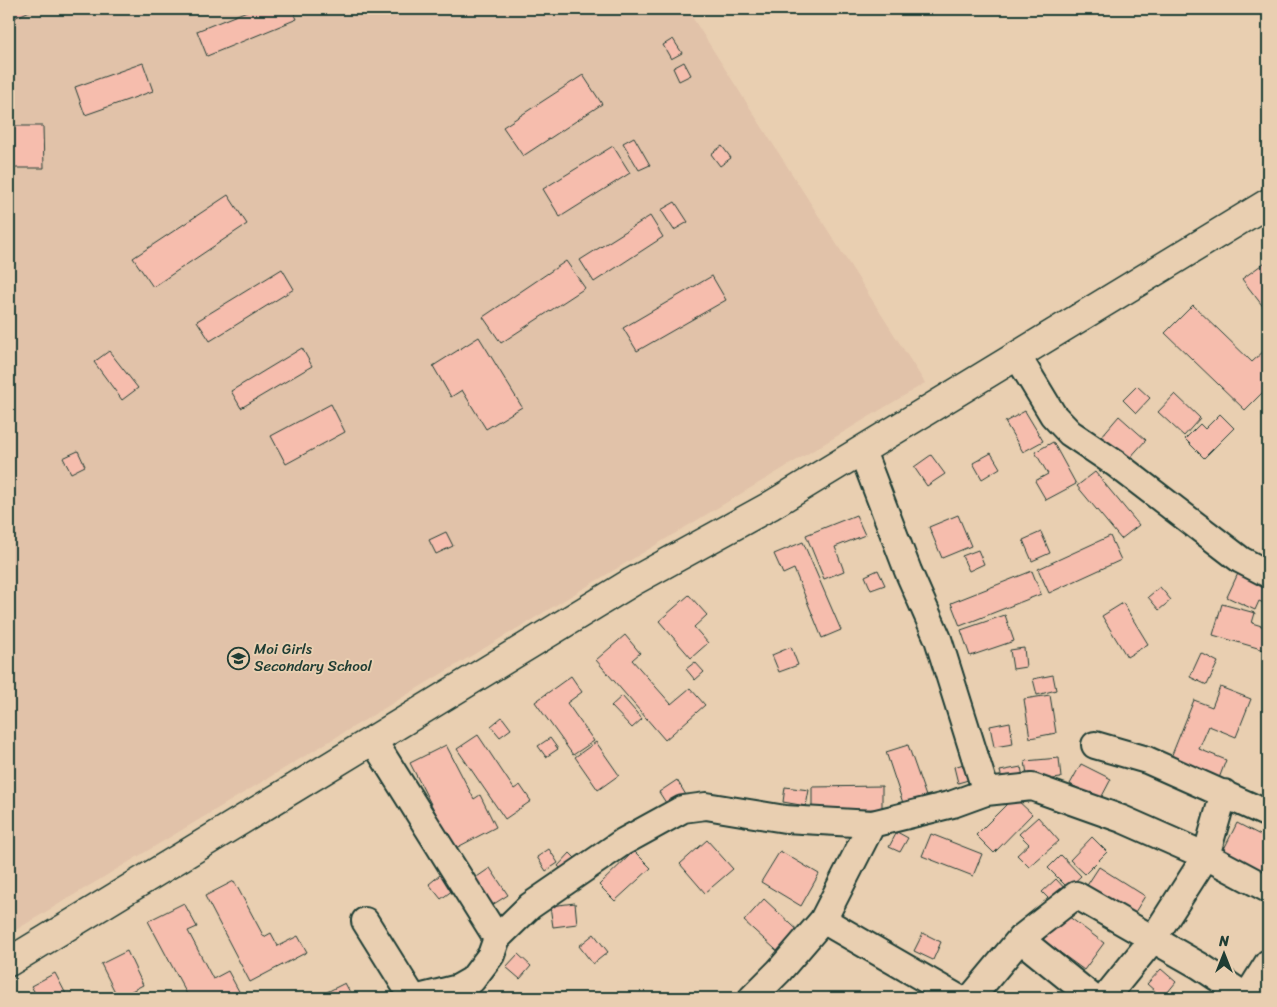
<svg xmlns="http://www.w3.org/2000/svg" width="1277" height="1007" viewBox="0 0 1277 1007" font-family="Sriracha,sans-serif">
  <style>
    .built { fill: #e1c2a9 }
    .building { fill: #f6bdad; stroke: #1f3d34 }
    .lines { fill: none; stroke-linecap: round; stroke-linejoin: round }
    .street-casing { stroke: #1f3d34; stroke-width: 30 }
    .secondary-casing { stroke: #1f3d34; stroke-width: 31 }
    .street { stroke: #e9cfb1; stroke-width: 26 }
    .secondary { stroke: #e9cfb1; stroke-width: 28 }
    .labels { text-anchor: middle; stroke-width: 4; stroke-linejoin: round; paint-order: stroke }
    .poi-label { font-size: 15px; fill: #1f3d34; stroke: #e9cfb1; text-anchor: start }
  </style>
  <rect width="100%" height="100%" fill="#e9cfb1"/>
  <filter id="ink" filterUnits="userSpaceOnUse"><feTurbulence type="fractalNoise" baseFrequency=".02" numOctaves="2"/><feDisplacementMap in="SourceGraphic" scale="10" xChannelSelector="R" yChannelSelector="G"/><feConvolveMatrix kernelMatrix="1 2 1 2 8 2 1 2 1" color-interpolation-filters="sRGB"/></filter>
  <g filter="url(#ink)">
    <path class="built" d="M9,9H687L925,383L9,934Z"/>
    <path class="building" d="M9,9H34L12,19Z
      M252,9H292L297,19L207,56L197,31Z
      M673,39L682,53L671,59L663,45Z
      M684,62L691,75L679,81L673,68Z
      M143,63L153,91L85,115L75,87Z
      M583,75L602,104L523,156L503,127Z
      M9,126H43L44,168H9Z
      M634,137L650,165L639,170L623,143Z
      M613,146L630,173L560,217L543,189Z
      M722,146L731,158L720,166L711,154Z
      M228,195L247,224L153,287L133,258Z
      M675,202L688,222L674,230L661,210Z
      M650,216L663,237L594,282L580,260Z
      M1268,260V313L1242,279Z
      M566,261L585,288L501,343L483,317Z
      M282,269L294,289L210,341L197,321Z
      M712,276L726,300L637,351L623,328Z
      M1193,305L1252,362L1267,348L1268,349V387L1245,410L1165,333Z
      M479,337L522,407L486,429L462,390L451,397L433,366Z
      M302,348L312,366L241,408L231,391Z
      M109,351L138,388L122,400L94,362Z
      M1137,386L1150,398L1136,413L1123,400Z
      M1175,394L1200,418L1184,436L1158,412Z
      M331,404L345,432L286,464L271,436Z
      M1025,411L1043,441L1023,452L1005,422Z
      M1220,414L1234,428L1204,458L1185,439L1200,424L1205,429Z
      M1119,416L1146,440L1127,461L1101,437Z
      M1053,442L1076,484L1046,500L1035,481L1048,474L1035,452Z
      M78,451L85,466L71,473L63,458Z
      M991,453L1000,468L982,479L973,463Z
      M931,455L945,474L927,486L914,467Z
      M1095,472L1139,525L1121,539L1077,486Z
      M856,515L865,535L835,547L844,571L824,579L806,535Z
      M958,515L971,546L942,558L929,527Z
      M446,532L453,546L436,554L429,540Z
      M1041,532L1050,553L1032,561L1023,540Z
      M1110,536L1121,560L1049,593L1038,569Z
      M803,542L841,630L822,638L794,569L783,574L774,554Z
      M978,550L984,564L969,571L962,556Z
      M1241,567L1268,580V605L1259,601L1255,610L1227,597Z
      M878,570L885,585L871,590L865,576Z
      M1032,571L1041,594L960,626L951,603Z
      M1160,587L1171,600L1159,610L1148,597Z
      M689,595L707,615L694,627L708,643L691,658L659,621Z
      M1123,603L1148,644L1127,657L1102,616Z
      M1222,604L1255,613L1252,623L1268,628V651L1213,635Z
      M1005,615L1014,641L970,656L961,630Z
      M625,635L640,653L632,660L671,704L690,688L705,705L665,740L596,660Z
      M791,647L798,665L779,672L772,655Z
      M1024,648L1026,667L1013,669L1010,650Z
      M1201,653L1218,662L1207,685L1190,677Z
      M695,662L704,672L695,680L686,669Z
      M1053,675L1056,690L1037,695L1033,679Z
      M571,676L582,692L567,703L594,741L573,755L535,702Z
      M1220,687L1251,699L1236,737L1209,726L1199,749L1226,760L1218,781L1169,762L1194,700L1212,707Z
      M1050,695L1056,733L1030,738L1024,699Z
      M622,696L642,719L632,728L611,706Z
      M502,717L511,729L500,737L491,726Z
      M1010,722L1013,744L994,747L990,726Z
      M478,735L514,789L520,785L531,801L505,819L457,749Z
      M550,738L558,749L546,757L538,746Z
      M596,742L619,775L598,790L575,757Z
      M446,745L474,799L480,795L496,827L454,849L410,763Z
      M908,745L928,802L905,809L886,752Z
      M1059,758L1061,778L1028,782L1025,761Z
      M970,762L975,778L958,783L954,767Z
      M1081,764L1111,779L1100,800L1070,784Z
      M1021,767L1024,783L1004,787L1000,771Z
      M677,780L686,795L668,806L659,792Z
      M882,786V809L812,810V787Z
      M785,787L809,790L806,806L783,802Z
      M1014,797L1032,814L994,853L976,835Z
      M1038,817L1059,841L1029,867L1017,855L1029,844L1019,834Z
      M1237,823L1268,839V880L1221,855Z
      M897,832L908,838L900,852L889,847Z
      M931,834L982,854L973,876L922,856Z
      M1092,837L1107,852L1085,874L1070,860Z
      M707,840L733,869L705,893L680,864Z
      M549,849L558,863L546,871L537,857Z
      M634,851L651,868L615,901L599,885Z
      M780,851L819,874L801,906L761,882Z
      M570,853L580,863L568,875L558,866Z
      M1061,855L1081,876L1068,888L1048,868Z
      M1099,867L1145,896L1132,917L1086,887Z
      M490,868L508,895L489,907L471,881Z
      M445,871L457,887L441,899L429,884Z
      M1056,879L1068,892L1055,905L1042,892Z
      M234,881L264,937L271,933L278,946L298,936L307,952L250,982L205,896Z
      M764,899L805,937L785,958L744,921Z
      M184,903L197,927L188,931L213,979L228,971L241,995L234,998H189L148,921Z
      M575,903L577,924L553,927L550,906Z
      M1064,913L1104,943L1084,970L1043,940Z
      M923,933L941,942L933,960L914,951Z
      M594,934L608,952L593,964L579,946Z
      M127,951L143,985L118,998L101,964Z
      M518,954L531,966L520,979L506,967Z
      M1161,969L1176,982L1163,998L1147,984Z
      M55,973L68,998H38L31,986Z
      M345,983L352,996L330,998L327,992Z"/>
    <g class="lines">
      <defs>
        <path id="street" d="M1018,357L1053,415L1070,433L1116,464L1241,560L1268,574
          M862,451L908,571L938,639L986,792
          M373,740L497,938
          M1095,745L1147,760L1268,814
          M823,920L958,998
          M365,921L413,998
          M1020,939L1093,998
          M418,998L458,988L472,980L491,955L497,938L530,906L623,842L683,809L706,806L785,819L872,824L953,804L986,792L1032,787L1122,819L1206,856L1268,889
          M752,998L779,971L823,920L872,824
          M971,998L1020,939L1076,895L1200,966L1248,998
          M1105,998L1153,939L1206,856L1224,793
          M1246,998L1268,963"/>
        <path id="secondary" d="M9,962L632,582L770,506L1268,203"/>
      </defs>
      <use href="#street" class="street-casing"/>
      <use href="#secondary" class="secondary-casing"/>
      <use href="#street" class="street"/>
      <use href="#secondary" class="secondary"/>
    </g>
  </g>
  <defs>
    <symbol id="school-ring" viewBox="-11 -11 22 22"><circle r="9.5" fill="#e9cfb1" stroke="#1f3d34" stroke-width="1.5"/><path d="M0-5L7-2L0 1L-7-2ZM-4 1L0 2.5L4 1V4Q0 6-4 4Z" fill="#1f3d34"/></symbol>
  </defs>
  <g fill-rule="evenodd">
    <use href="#school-ring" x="226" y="646" width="25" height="25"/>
  </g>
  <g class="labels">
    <g class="poi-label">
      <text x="254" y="654">Moi Girls<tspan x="254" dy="17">Secondary School</tspan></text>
    </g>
  </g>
  <rect width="1277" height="1007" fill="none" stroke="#e9cfb1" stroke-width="30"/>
  <rect x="15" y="15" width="1247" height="977" fill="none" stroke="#1f3d34" stroke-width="2" filter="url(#ink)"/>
  <g transform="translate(1224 954)" stroke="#e9cfb1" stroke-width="4" paint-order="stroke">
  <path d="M0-4L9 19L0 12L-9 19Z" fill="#1f3d34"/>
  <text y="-8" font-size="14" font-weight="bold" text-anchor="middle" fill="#1f3d34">N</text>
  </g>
</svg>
